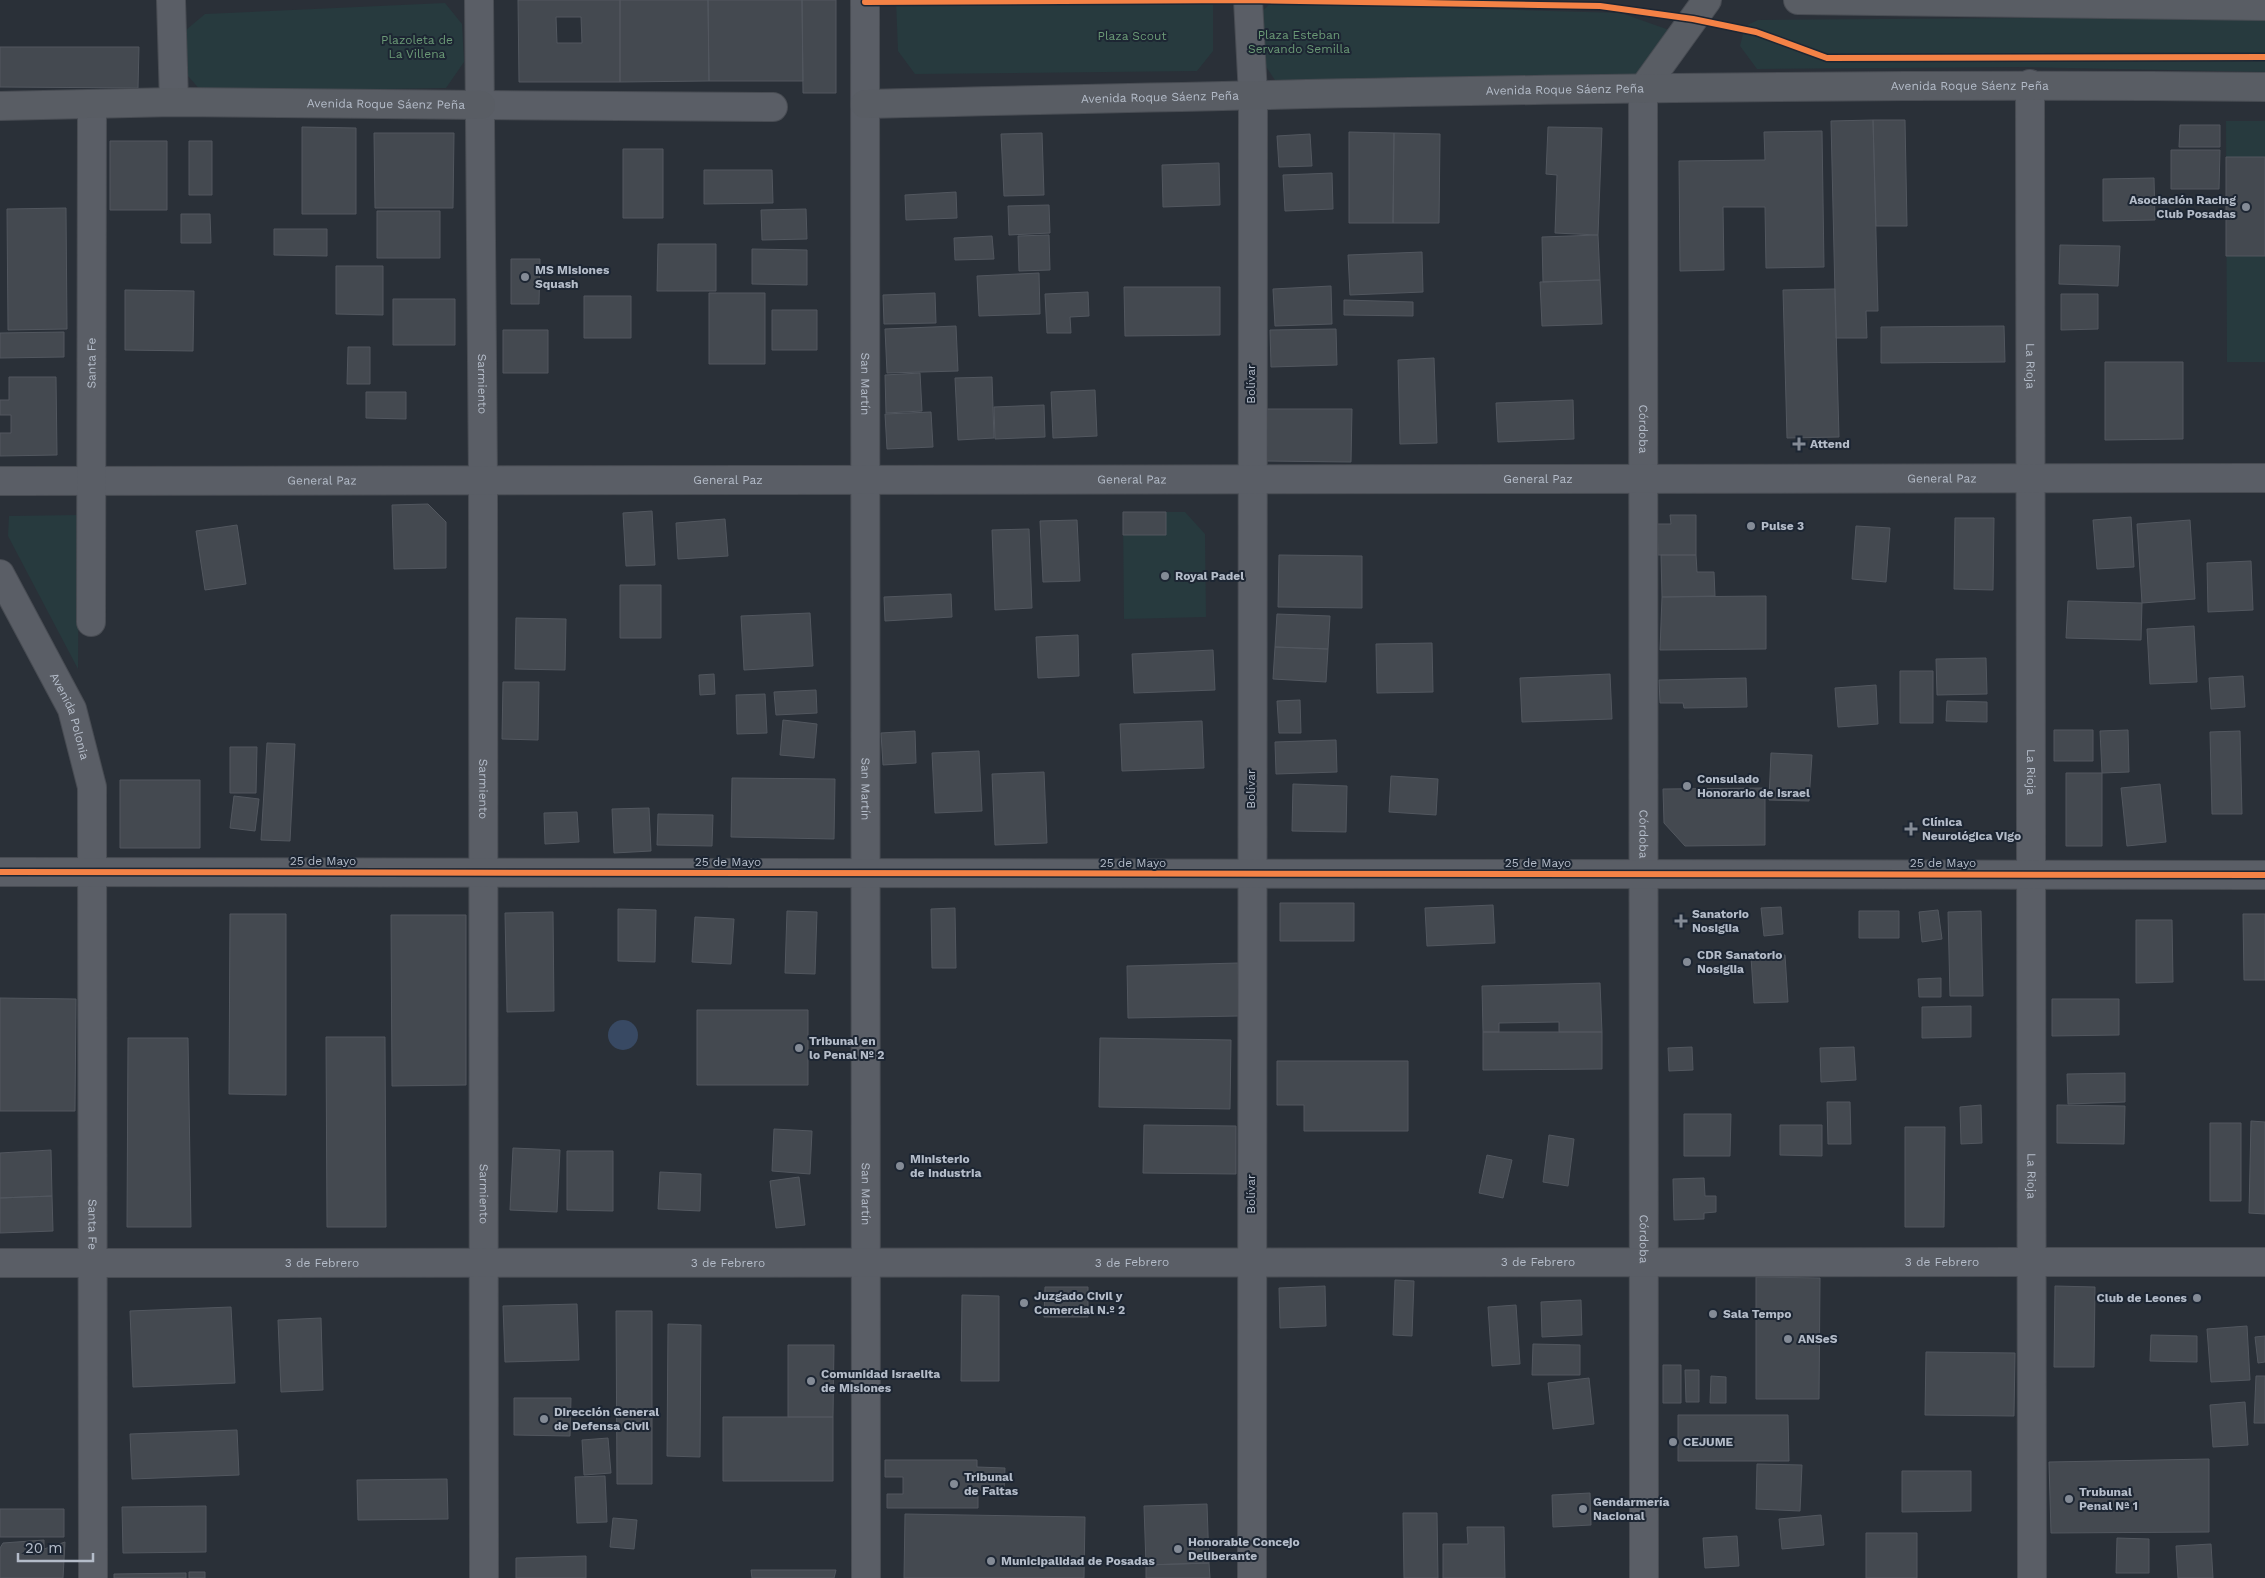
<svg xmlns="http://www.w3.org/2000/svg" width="2265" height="1578" viewBox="0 0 2265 1578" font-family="'Work Sans',sans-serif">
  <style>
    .green { fill: #273a3e }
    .water { fill: #384963 }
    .building { fill: #444950; stroke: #52575f; fill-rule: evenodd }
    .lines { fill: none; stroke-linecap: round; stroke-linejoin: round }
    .street-casing { stroke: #484c53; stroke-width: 30 }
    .secondary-casing { stroke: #484c53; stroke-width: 30 }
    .street { stroke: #5a5e66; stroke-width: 28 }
    .secondary { stroke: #595d64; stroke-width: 28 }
    .cycleway-casing { stroke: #1d2633; stroke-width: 9 }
    .cycleway { stroke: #f48246; stroke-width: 6 }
    .poi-dot { fill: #848b96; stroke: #1d2633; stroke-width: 2 }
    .labels { text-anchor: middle; stroke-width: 4; stroke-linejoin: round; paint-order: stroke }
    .park-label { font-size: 12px; fill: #6b9a76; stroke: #1d2633 }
    .street-label { font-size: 12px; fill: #b4bcc9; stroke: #1d2633 }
    .poi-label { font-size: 12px; font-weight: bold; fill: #b4bcc9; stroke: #1d2633; text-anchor: start }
  </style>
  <rect width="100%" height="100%" fill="#2a3038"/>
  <path class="green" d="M896,0H1213V51L1197,71L915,74L898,51Z
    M445,3L462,24L464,62L446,88L202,92L188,76L186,30L205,14Z
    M1271,3L1621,13L1672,31L1640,78L1275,80L1260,58V13Z
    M2025,18H2265V72L2024,67L1757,69L1740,46L1745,26L1758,20Z
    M2226,121H2265V362H2227Z
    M1123,512H1185L1205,534L1206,617L1124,619Z
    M79,515L78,669L8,536L9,516Z"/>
  <path class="water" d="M608 1035a15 15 0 1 1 30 0a15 15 0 1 1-30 0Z"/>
  <path class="building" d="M518,0H620V82H519ZM556,17H581L582,43H557Z
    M620,0H708L709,81L620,82Z
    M708,0H802L803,81H709Z
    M802,0H836V93H803Z
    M0,47H139L138,88L0,87Z
    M1873,120H1905L1907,226H1876Z
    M1873,120L1878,311H1866L1867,338H1836L1831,121Z
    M2180,125H2220V147H2179Z
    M302,127L356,128V214H302Z
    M1548,127L1602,128L1598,235L1555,233L1557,175L1546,174Z
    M1822,131L1824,267L1766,268L1765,207H1723L1724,270L1680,271L1679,161L1765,160L1764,132Z
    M1349,132L1394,133L1393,223H1349Z
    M374,133H454L453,208H375Z
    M1042,133L1044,195L1004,196L1001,134Z
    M1394,133L1440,134L1439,223H1393Z
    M1310,134L1312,166L1279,167L1277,136Z
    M110,141H167V210H110Z
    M189,141H212V195H189Z
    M623,149H663V218H623Z
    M2171,150H2220L2219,189H2171Z
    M2226,157H2265V256H2226Z
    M1219,163L1220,205L1163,207L1162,165Z
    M704,170H772L773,203L704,204Z
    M1332,173L1333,209L1285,211L1283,175Z
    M2154,178L2155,220L2103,221V179Z
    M956,192L957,218L906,220L905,195Z
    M1049,205L1050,233L1009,235L1008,206Z
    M66,208L67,329L8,330L7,209Z
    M806,209L807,239L762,240L761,210Z
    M377,211H440V258H377Z
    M181,214H210L211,243H181Z
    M274,229H327V256L274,255Z
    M1049,235L1050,270L1019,271L1018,236Z
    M1598,235L1600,280L1543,282L1542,237Z
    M992,236L994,259L955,260L954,238Z
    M658,244H716V291H657Z
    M2060,245L2120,246L2118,286L2059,284Z
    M752,249L807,250V285L752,284Z
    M1422,252L1423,292L1350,295L1348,255Z
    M511,259H540L539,304H511Z
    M336,266H383V315L336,314Z
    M1039,273L1040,314L979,316L977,276Z
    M1600,280L1602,324L1542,326L1540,282Z
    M1331,286L1332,324L1275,326L1273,289Z
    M1124,287H1220V335L1125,336Z
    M1835,289L1839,437L1787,438L1783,290Z
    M125,290L194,291L193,351L125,350Z
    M1088,292L1089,316L1070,317L1071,333H1047L1045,294Z
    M709,293H765V364H709Z
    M935,293L936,323L884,324L883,295Z
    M2061,294H2098V329L2061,330Z
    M584,296H631V338H584Z
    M393,299H455V345H393Z
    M1344,300L1413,302V316L1344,315Z
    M772,310H817V350H772Z
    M956,326L958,371L887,373L885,329Z
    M2004,326L2005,362L1881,363V327Z
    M1336,329L1337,365L1271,367L1270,330Z
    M503,330H548V373H503Z
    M64,332V357L0,358V333Z
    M348,347H370V384H347Z
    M1434,358L1437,443L1400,444L1398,360Z
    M2105,362H2183V439L2105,440Z
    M920,373L922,411L886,413L885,375Z
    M9,377H56L57,455L0,456V433H11V415H0V400H9Z
    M992,377L994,438L958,440L955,378Z
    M1095,390L1097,436L1053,438L1051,392Z
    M366,392H406V419L366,418Z
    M1573,400L1574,439L1498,442L1496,403Z
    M1044,405L1045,437L995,439L994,407Z
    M1264,409H1352L1351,462L1263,461Z
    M931,412L933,447L887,449L885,414Z
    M428,504L446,522V568L394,569L392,505Z
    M652,511L655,565L626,566L623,513Z
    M1123,512H1166V535H1123Z
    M1670,515H1696V555H1658L1657,524H1671Z
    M2131,517L2134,567L2097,569L2093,520Z
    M1955,518H1994L1993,590L1954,589Z
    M725,519L728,556L678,559L676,523Z
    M1077,520L1080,581L1043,582L1040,521Z
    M2190,520L2195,599L2142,603L2137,524Z
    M237,525L246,584L205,590L196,531Z
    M1856,526L1890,528L1886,582L1852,579Z
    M1029,529L1032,608L995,610L992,530Z
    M1279,555L1362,556V608L1278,607Z
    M1661,555H1696L1697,572H1714L1715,596L1662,597Z
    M2251,561L2253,610L2208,612L2207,563Z
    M620,585H661V638H620Z
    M951,594L952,617L885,621L884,597Z
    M1766,596V649L1660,650L1662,597Z
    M2068,601L2142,603L2141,640L2066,638Z
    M810,613L813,666L744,670L741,616Z
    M1277,614L1330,616L1328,649L1275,647Z
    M516,618L566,619L565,670L515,669Z
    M2194,626L2197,682L2150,684L2147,629Z
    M1078,635L1079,676L1038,678L1036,637Z
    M1432,643L1433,692L1377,693L1376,644Z
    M1275,647L1328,649L1326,682L1273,679Z
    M1213,650L1215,690L1134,693L1132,654Z
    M1986,658L1987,694L1937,695L1936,659Z
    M1900,671H1933V723H1900Z
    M714,674L715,694L700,695L699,675Z
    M1610,674L1612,719L1522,722L1520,678Z
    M2243,676L2245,707L2211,709L2209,678Z
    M1746,678L1747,707L1684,708L1683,703H1660L1659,680Z
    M503,682H539L538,740L502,739Z
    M1876,685L1878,724L1838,727L1835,688Z
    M816,690L817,713L776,715L774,692Z
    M765,694L767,733L737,734L736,695Z
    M1300,700L1301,733H1279L1277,701Z
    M1947,701L1987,702V722L1946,721Z
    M783,720L817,724L814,758L780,755Z
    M1202,721L1204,768L1122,771L1120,724Z
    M2054,730H2093V761H2054Z
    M2128,730L2129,772L2102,773L2100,731Z
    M915,731L916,763L883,765L881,733Z
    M2240,731L2242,814H2212L2210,732Z
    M1336,740L1337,772L1276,774L1275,742Z
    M267,743L295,744L290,841L261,840Z
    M230,747H257L256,793H230Z
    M979,751L982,811L935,813L932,753Z
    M1771,753L1812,755L1809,801L1769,800Z
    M1044,772L1047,843L995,845L992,774Z
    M2066,773H2102V846H2066Z
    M1391,776L1438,779L1436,815L1389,812Z
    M732,778L835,779L834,839L731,837Z
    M120,780H200V848H120Z
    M1293,784L1347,786L1346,832L1292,831Z
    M2160,784L2166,842L2127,846L2121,788Z
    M1765,788V845L1685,846L1664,823L1663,789Z
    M234,796L259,799L255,831L230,828Z
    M649,808L651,851L614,853L612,809Z
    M577,812L579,842L545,844L544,813Z
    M658,814L713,815L712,846L657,845Z
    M1280,903H1354V941H1280Z
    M1493,905L1495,943L1427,946L1425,908Z
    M1781,907L1783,934L1764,936L1761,908Z
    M955,908L956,968H932L931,909Z
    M618,909L656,910L655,962L618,961Z
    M1938,910L1942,939L1922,942L1919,912Z
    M787,911L817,912L815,974L785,973Z
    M1859,911H1899V938H1859Z
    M1981,911L1983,996H1950L1948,912Z
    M553,912L554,1011L507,1012L505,913Z
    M230,914H286V1095L229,1094Z
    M2243,914H2265V980H2244Z
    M391,915H466V1085L392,1086Z
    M695,917L734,919L731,964L692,962Z
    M2136,920H2172L2173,982L2136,983Z
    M1785,955L1788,1002L1754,1003L1751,957Z
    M1238,963L1239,1016L1128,1018L1127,966Z
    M1941,978V997H1919L1918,979Z
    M1600,983L1602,1032H1559V1022L1499,1023V1032H1483L1482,986Z
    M0,998L76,999L75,1111H0Z
    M2052,999H2119V1035L2052,1036Z
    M1971,1006V1037L1922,1038V1007Z
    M697,1010H808V1085H697Z
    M1483,1032H1602V1069L1483,1070Z
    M326,1037H385L386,1227H327Z
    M128,1038H188L191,1227H127Z
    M1100,1038L1231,1040L1230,1109L1099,1107Z
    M1692,1047L1693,1070L1669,1071L1668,1048Z
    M1854,1047L1856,1080L1821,1082L1820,1048Z
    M1277,1061H1408V1131H1304V1105H1277Z
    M2125,1073V1102L2068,1104L2067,1074Z
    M1827,1102H1850L1851,1144H1828Z
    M1981,1105L1982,1143L1961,1144L1960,1107Z
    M2057,1105L2125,1106L2124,1144L2057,1143Z
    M1684,1114H1731L1730,1156H1684Z
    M2251,1121L2265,1122V1214L2249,1213Z
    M2210,1123H2241V1201H2210Z
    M1144,1125L1236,1126V1174L1143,1173Z
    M1780,1125H1822V1156L1780,1155Z
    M1905,1127H1945L1944,1227H1905Z
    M774,1129L812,1131L810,1174L772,1171Z
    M1549,1135L1574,1139L1568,1186L1543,1182Z
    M513,1148L560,1150L557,1212L510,1210Z
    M51,1150L52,1196L0,1198V1153Z
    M567,1151H613V1211L567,1210Z
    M1487,1155L1512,1160L1503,1198L1479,1193Z
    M660,1172L701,1174L700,1211L658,1209Z
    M799,1177L805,1225L776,1228L770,1181Z
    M1704,1178L1705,1196H1716V1212L1704,1213V1219L1674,1220L1673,1179Z
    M52,1196L53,1231L0,1233V1198Z
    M1756,1277L1820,1278L1819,1399H1756Z
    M1395,1280L1414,1281L1412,1336L1393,1335Z
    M1325,1286L1326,1326L1280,1328L1279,1288Z
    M2055,1286L2095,1287L2094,1367H2054Z
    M1045,1287H1088V1317H1044Z
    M962,1295L999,1296V1381H961Z
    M1581,1300L1582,1335L1542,1337L1541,1302Z
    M577,1304L579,1360L505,1362L503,1306Z
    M1516,1305L1520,1364L1492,1366L1488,1307Z
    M231,1307L235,1383L133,1387L130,1311Z
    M616,1311H652V1484H617Z
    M321,1318L323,1390L281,1392L278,1320Z
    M668,1324L701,1325L700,1457L667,1456Z
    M2247,1326L2250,1380L2211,1382L2207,1329Z
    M2151,1335L2197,1336V1362L2150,1361Z
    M2265,1336V1362L2258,1363L2255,1337Z
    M1533,1344L1580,1345V1375H1532Z
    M788,1345H834L833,1417H788Z
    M1926,1352L2015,1353L2014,1416L1925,1415Z
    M1663,1365H1681V1403H1663Z
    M1685,1370H1699V1402H1686Z
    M1711,1376L1726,1377V1403H1710Z
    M2256,1376H2265V1423H2254Z
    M1589,1378L1594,1424L1553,1429L1548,1383Z
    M514,1398H571L570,1436L514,1435Z
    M2245,1402L2248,1445L2213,1447L2210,1405Z
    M1678,1415H1788L1789,1461H1678Z
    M723,1417H833V1481H723Z
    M237,1430L239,1475L132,1479L130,1434Z
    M608,1438L611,1473L584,1475L582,1440Z
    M2209,1459V1532L2051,1533L2049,1462Z
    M885,1460H977V1467L1005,1468L1004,1490H978V1508H887V1494H903V1477H885Z
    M1757,1464L1802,1465L1800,1511L1756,1509Z
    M1902,1471H1971V1511L1902,1512Z
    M605,1476L607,1522L577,1523L575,1477Z
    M447,1479L448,1519L358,1520L357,1480Z
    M1590,1493L1591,1525L1553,1527L1552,1495Z
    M1207,1504L1209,1563L1146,1565L1144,1506Z
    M206,1506V1552L123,1553L122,1507Z
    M0,1509H64V1537H0Z
    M1403,1513H1437L1438,1578H1404Z
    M905,1514L1085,1517L1084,1578H904Z
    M1821,1515L1824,1545L1782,1549L1779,1519Z
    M613,1518L637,1520L634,1549L610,1547Z
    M1467,1527H1504L1505,1578H1443V1544H1468Z
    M1866,1533H1917V1578H1866Z
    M1737,1536L1739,1566L1705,1568L1703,1538Z
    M2117,1538L2149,1539V1573H2116Z
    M44,1540V1549L65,1542L63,1578H0V1548L3,1543Z
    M2211,1544L2213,1578H2178L2176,1546Z
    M586,1556V1578H516V1558Z
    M1209,1563L1210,1578H1146V1565Z
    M751,1570H836L834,1578H752Z
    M189,1572H205V1578H189Z
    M186,1573V1578H114V1574Z"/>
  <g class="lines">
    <defs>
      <g id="street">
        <path d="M171,0L174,102"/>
        <path id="s1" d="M479,0L483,481L484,1578"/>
        <path id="s2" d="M865,0L866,1578"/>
        <path d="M1248,0L1253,95L1252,1578"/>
        <path id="s3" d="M2030,84L2032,1578"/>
        <path id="s4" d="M1643,89L1644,1578"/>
        <path d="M481,105L773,107"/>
        <path id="s5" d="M0,481L2265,478"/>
        <path id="s6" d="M0,574L72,709L92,787L93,1578"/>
        <path id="s7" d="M91,622L92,104"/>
        <path d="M0,872L2265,875"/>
        <path id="s8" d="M0,1263L2265,1262"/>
      </g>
      <g id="secondary">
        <path d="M1798,0L2265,6"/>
        <path d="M1643,89L1707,0"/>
        <path id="s9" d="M865,104C1332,93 1798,82 2265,87"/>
        <path id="s10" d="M0,106L174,102L481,105"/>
      </g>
    </defs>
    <use href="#street" class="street-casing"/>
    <use href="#secondary" class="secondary-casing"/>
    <use href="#street" class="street"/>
    <use href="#secondary" class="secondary"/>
    <defs>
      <path id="cycleway" d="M865,2L1248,0L1600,6L1693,19L1756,32L1827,58L2265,57
        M0,872L2265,875"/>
    </defs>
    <use href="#cycleway" class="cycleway-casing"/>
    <use href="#cycleway" class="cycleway"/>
  </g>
  <g class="poi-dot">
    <circle cx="2246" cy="207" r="5"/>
    <circle cx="525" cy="277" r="5"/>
    <path d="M1796.5 436.5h5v5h5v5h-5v5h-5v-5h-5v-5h5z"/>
    <circle cx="1751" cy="526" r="5"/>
    <circle cx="1165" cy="576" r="5"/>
    <circle cx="1687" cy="786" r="5"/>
    <path d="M1908.5 821.5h5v5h5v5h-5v5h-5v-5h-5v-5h5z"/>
    <path d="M1678.5 913.5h5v5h5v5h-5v5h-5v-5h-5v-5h5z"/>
    <circle cx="1687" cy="962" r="5"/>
    <circle cx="799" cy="1048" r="5"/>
    <circle cx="900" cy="1166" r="5"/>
    <circle cx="2197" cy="1298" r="5"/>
    <circle cx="1024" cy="1303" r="5"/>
    <circle cx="1713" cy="1314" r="5"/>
    <circle cx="1788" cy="1339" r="5"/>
    <circle cx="811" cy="1381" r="5"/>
    <circle cx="544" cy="1419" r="5"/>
    <circle cx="1673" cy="1442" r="5"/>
    <circle cx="954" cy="1484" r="5"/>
    <circle cx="2069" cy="1499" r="5"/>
    <circle cx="1583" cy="1509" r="5"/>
    <circle cx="1178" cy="1549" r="5"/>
    <circle cx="991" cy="1561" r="5"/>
  </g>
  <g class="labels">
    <g class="park-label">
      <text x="1299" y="39">Plaza Esteban<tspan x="1299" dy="14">Servando Semilla</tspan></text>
      <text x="1132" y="40">Plaza Scout</text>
      <text x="417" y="44">Plazoleta de<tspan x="417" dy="14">La Villena</tspan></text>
    </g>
    <g class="street-label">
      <text dy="4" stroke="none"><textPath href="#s9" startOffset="1105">Avenida Roque Sáenz Peña</textPath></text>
      <text dy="4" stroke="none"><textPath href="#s9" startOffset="700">Avenida Roque Sáenz Peña</textPath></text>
      <text dy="4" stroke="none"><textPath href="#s9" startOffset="295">Avenida Roque Sáenz Peña</textPath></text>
      <text dy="4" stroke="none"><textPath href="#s10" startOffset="386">Avenida Roque Sáenz Peña</textPath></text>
      <text dy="4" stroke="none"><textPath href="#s7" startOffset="259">Santa Fe</textPath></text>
      <text dy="4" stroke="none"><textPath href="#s3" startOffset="282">La Rioja</textPath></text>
      <text dy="4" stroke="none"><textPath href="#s1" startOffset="384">Sarmiento</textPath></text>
      <text dy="4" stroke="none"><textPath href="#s2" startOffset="384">San Martín</textPath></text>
      <text transform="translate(1251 384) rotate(-90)" y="4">Bolívar</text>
      <text dy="4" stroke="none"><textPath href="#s4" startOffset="340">Córdoba</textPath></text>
      <text dy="4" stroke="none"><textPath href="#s5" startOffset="1538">General Paz</textPath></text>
      <text dy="4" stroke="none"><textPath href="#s5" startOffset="1942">General Paz</textPath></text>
      <text dy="4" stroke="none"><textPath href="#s5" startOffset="728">General Paz</textPath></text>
      <text dy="4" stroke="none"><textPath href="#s5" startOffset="1132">General Paz</textPath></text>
      <text dy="4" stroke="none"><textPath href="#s5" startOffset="322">General Paz</textPath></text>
      <text dy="4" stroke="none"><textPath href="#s6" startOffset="159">Avenida Polonia</textPath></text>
      <text dy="4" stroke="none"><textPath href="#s3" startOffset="688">La Rioja</textPath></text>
      <text dy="4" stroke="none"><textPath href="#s1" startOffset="789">Sarmiento</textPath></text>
      <text dy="4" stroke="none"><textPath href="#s2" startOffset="789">San Martín</textPath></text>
      <text transform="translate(1251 789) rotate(-90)" y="4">Bolívar</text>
      <text dy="4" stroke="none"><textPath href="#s4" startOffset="745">Córdoba</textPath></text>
      <text x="323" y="865">25 de Mayo</text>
      <text x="728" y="866">25 de Mayo</text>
      <text x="1133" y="867">25 de Mayo</text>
      <text x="1538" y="867">25 de Mayo</text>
      <text x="1943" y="867">25 de Mayo</text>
      <text dy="4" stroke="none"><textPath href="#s3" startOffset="1092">La Rioja</textPath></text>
      <text dy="4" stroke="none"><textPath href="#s1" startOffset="1194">Sarmiento</textPath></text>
      <text dy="4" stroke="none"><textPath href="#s2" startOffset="1194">San Martín</textPath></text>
      <text transform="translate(1251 1194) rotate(-90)" y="4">Bolívar</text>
      <text dy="4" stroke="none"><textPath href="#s6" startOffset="671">Santa Fe</textPath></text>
      <text dy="4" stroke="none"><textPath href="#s4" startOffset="1150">Córdoba</textPath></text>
      <text dy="4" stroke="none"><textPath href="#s8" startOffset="1132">3 de Febrero</textPath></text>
      <text dy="4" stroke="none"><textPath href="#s8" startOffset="1538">3 de Febrero</textPath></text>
      <text dy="4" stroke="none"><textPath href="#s8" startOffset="1942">3 de Febrero</textPath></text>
      <text dy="4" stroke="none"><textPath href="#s8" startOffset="322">3 de Febrero</textPath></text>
      <text dy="4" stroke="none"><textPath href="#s8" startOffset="728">3 de Febrero</textPath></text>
    </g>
    <g class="poi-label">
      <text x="2236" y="204" text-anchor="end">Asociación Racing<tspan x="2236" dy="14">Club Posadas</tspan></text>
      <text x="535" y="274">MS Misiones<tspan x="535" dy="14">Squash</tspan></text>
      <text x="1810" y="448">Attend</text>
      <text x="1761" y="530">Pulse 3</text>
      <text x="1175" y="580">Royal Padel</text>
      <text x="1697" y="783">Consulado<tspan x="1697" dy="14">Honorario de Israel</tspan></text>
      <text x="1922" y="826">Clínica<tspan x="1922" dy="14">Neurológica Vigo</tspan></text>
      <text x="1692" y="918">Sanatorio<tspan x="1692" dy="14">Nosiglia</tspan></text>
      <text x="1697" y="959">CDR Sanatorio<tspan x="1697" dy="14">Nosiglia</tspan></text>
      <text x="809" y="1045">Tribunal en<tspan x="809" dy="14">lo Penal Nº 2</tspan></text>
      <text x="910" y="1163">Ministerio<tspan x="910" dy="14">de Industria</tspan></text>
      <text x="1034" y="1300">Juzgado Civil y<tspan x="1034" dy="14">Comercial N.º 2</tspan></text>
      <text x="2187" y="1302" text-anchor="end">Club de Leones</text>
      <text x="1723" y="1318">Sala Tempo</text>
      <text x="1798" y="1343">ANSeS</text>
      <text x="821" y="1378">Comunidad Israelita<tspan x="821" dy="14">de Misiones</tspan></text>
      <text x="554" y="1416">Dirección General<tspan x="554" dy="14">de Defensa Civil</tspan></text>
      <text x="1683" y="1446">CEJUME</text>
      <text x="964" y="1481">Tribunal<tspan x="964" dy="14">de Faltas</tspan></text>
      <text x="2079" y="1496">Trubunal<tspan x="2079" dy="14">Penal Nª 1</tspan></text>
      <text x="1593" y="1506">Gendarmería<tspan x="1593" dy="14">Nacional</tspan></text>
      <text x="1188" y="1546">Honorable Concejo<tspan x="1188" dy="14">Deliberante</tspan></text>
      <text x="1001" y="1565">Municipalidad de Posadas</text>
    </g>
  </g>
  <path d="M18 1553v8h75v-8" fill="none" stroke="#b4bcc9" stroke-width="2.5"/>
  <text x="25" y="1553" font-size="15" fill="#b4bcc9" stroke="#1d2633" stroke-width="4" paint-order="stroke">20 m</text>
</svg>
